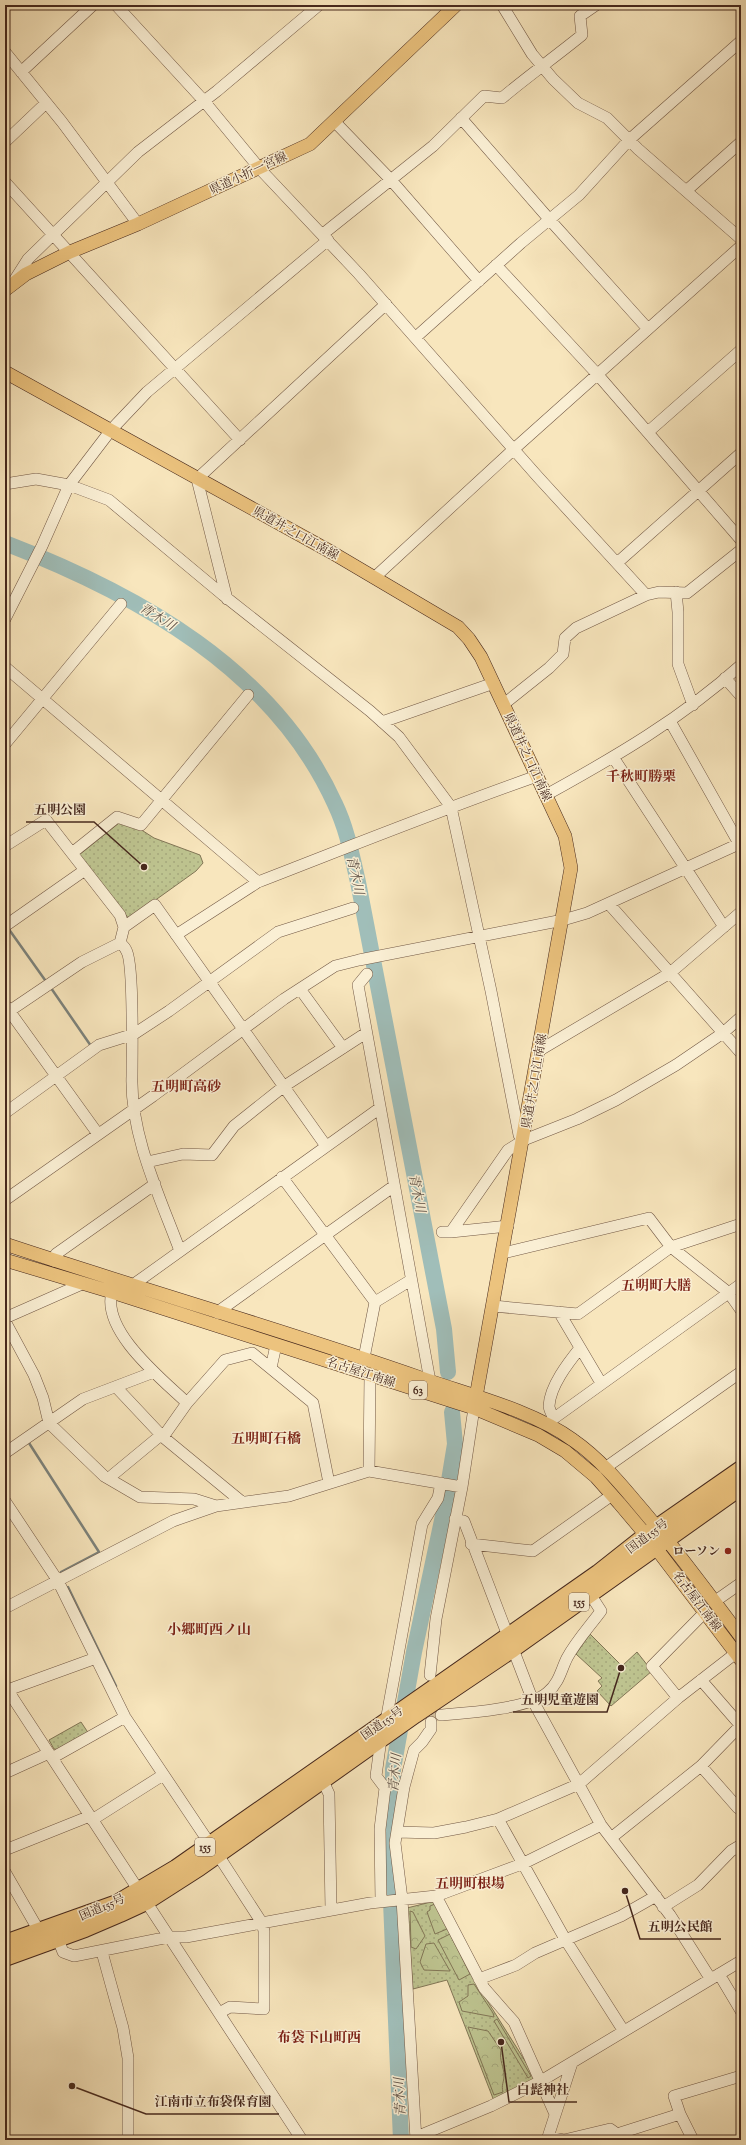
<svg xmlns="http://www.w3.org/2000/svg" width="746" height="2145" viewBox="0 0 746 2145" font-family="'Sorts Mill Goudy','Noto Serif JP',serif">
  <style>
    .green { fill: url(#green-dots); stroke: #827656 }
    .forest { fill: url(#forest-crowns); stroke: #827656 }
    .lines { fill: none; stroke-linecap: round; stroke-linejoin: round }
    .stream { stroke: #7c827b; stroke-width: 2.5 }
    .river { stroke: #a0beb9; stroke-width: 16 }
    .minor-tunnel { stroke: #d4c09d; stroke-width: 11; stroke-dasharray: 11 5.5; stroke-linecap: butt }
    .minor-casing { stroke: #725845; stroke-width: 12 }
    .major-casing { stroke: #46281d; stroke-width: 14 }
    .highway-casing { stroke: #46281d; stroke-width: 18 }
    .minor { stroke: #faefd4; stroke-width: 11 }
    .major { stroke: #ecc37e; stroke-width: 13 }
    .highway { stroke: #ecc37e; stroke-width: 16 }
    .poi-dot { fill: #8f2418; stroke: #faefd4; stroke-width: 1.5 }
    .labels { text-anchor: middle; stroke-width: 3; stroke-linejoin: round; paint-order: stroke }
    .shield { fill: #faefd4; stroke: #7c6454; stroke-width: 1 }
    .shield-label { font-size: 11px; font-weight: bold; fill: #46281d }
    .street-label { font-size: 12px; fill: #46281d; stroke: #faefd4 }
    .poi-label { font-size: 12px; font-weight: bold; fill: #46281d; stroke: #faefd4; text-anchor: end }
    .water-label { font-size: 13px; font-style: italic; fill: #5c4e44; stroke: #faefd4 }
    .quarter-label { font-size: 14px; font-weight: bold; fill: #7a1f14; stroke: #faefd4 }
    .leader { fill: none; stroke: #46281d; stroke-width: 1.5 }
    .callout-dot { fill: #46281d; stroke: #faefd4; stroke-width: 1.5 }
    .callout-label { font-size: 13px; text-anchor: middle; font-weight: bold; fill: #46281d; stroke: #faefd4; stroke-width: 3; stroke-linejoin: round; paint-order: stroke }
  </style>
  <defs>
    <pattern id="green-dots" width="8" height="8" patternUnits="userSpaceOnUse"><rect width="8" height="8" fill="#bec490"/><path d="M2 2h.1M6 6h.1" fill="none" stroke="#a5a87c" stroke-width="1.8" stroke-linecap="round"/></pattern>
    <pattern id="forest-crowns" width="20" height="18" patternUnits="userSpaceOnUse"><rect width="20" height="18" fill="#bec490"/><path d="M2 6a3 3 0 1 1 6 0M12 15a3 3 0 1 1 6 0" fill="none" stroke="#a5a87c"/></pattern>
  </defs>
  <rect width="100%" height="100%" fill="#f8e6bd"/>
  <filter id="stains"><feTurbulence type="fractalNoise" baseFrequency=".005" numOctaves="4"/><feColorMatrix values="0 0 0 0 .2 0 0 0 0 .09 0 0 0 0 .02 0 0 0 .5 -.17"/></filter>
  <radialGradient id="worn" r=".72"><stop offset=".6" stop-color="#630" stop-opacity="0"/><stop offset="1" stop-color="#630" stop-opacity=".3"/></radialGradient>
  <path class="green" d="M119,823L140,829L154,838L200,855L203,863L196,871L129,919L79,855Z
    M590,1634L622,1666L637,1652L652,1671L611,1706L597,1691L602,1686L598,1681L602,1678L576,1654Z
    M81,1722L89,1734L61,1750L54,1749L49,1740Z
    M435,1901L478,1986L537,2080L494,2101L447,1980L413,1989L407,1908Z"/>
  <path class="forest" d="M435,1904L447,1929L435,1934L427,1912L430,1910V1906Z
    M410,1911L413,1912L425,1936L416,1949L411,1947Z
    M450,1934L470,1974L459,1980L438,1940Z
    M434,1943L450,1971L424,1970L420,1962L426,1944Z
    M474,1984L493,2013L494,2017L462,2011L459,2002L468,1996V1985Z
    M497,2019L531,2076L528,2078L494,2021Z
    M468,2027L488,2031L501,2050C499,2061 504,2066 504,2076C504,2082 501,2085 503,2092L494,2095Z"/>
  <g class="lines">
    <path class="stream" d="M8,928L45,980
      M51,988L91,1046
      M29,1443L99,1552L61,1572
      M68,1587L116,1686"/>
    <path class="river" d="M5,543C137,594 274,669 335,804C347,829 352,856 358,882L444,1329L448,1372
      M401,2140L388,1830L393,1787V1769L414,1652L444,1511L455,1444L452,1412"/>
    <path class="minor-tunnel" d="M431,1716L441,1715"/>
    <defs>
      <path id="minor" d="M116,5L204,101L260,169L359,274L538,477L646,595
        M502,5L532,54L553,79L578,103L607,118L638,149L741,239
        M5,52L62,122L138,224
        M21,72L93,5
        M461,118L549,219L648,329
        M334,121L391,180L479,281
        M5,142L46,103
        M5,182L240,440
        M686,191L741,142
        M323,234L433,146L484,96L502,98C528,76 555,57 582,35L580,16L596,5
        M496,265L598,375L741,540
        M14,281L28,259L138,152L217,91L319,5
        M416,337L521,243L579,195L629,140L741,41
        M648,432L741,350
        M5,484L36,479L69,485L109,500L223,595L370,711L399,737L451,807L491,991L519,1135L524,1140
        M617,563L741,453
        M375,577L514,449L741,246
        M676,592L678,612V664L693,705
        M227,599L197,479L386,304
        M5,619L42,546L69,485L111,430L147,392L328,240
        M5,667L258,882C351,846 443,809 537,776
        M725,678L741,696
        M504,704L549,668L563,654L565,638L576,628L646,595L659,592L687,593L741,550
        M670,721L741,847
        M382,722L494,683
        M5,744L121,604
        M613,757L724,927
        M546,795C615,757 682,718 741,665
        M5,846L46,820L120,915L124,927L120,943C122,945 125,947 126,950C134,961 132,1058 132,1076C130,1135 160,1197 180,1251
        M72,853L117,817L141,825L248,695
        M609,904L741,1053
        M5,926L85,870
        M124,927L155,905L326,1146
        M176,935L258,882
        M367,974L358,985L430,1381
        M300,989L343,1048
        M5,1005L98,1134
        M5,1014L82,962L120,943
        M540,1050L670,973L741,912
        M5,1113L99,1045L134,1034L169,1011L278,932L353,908
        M147,1162L183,1154L212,1155L234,1126L283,1087L366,1033
        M282,1177L375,1302
        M5,1200L153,1096L284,999L335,966L359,960L563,920L587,913L741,843
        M442,1232H451L508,1150L524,1140L577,1119L616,1100L676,1065L723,1033L741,1017
        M451,1232L508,1226
        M503,1253L649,1218L671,1247L729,1293L741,1310
        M54,1261L56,1254L155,1184
        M133,1287L137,1282L380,1108
        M112,1292C101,1331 162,1379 187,1403
        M493,1306L578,1314L671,1247L741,1224
        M559,1312L601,1383
        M218,1313L219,1311L394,1186
        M5,1318L82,1284
        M5,1321L34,1375L43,1398L49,1423L104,1476L140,1497L194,1499L216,1506
        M364,1358L375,1302L411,1280
        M271,1368L276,1345
        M116,1387L163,1437L242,1502
        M553,1417C552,1414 549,1409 549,1406C550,1386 568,1363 580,1348
        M546,1424L741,1284
        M163,1437L187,1403L225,1360L252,1353L313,1403L329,1483
        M5,1453L83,1399L154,1372
        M605,1468L741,1372
        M369,1471L370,1375
        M109,1478L161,1435
        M5,1501L58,1581L125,1717L210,1844
        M455,1519L464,1521L508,1636
        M471,1544L533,1551L612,1495
        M714,1602L741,1583
        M5,1608L173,1521L216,1506L289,1496L369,1471L462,1487
        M513,1649L533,1701L601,1825L670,1915L710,1978
        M430,1675L436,1619L462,1487L474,1408
        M701,1680L741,1726
        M5,1686L302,2140
        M5,1691L96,1658
        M678,1698L652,1666L705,1612
        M441,1715C467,1713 529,1709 548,1692C559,1683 561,1670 567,1658C576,1641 590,1626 601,1611L590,1594
        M386,1721L422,1524L438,1498L441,1483
        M381,1739L376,1776L385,1788L380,1829L381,1902
        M52,1758L125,1717
        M701,1766L738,1808
        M5,1773L49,1753
        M323,1781L329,1794L331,1910
        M498,1819L565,1939L623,2030
        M92,1820L163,1775
        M397,1832L434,1833L466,1827L498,1819L579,1784L678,1698L736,1653
        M611,1838L701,1766L741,1725
        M5,1850L90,1816
        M218,1855L262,1923L264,1931V2009L230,2007L219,2013
        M5,1872L39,1931
        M436,1896L484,1988L514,2022L555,2114
        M663,1907L698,1885L731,1851L741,1845
        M58,1939L63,1952L74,1956L169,1937H186L370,1903L436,1896L522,1864L601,1825
        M102,1952L123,2028L128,2058V2140
        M719,1974L741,2011
        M479,1979L516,1965L535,1953L621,1916L656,1896
        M416,2137L491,2106L541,2081L741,1961
        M548,2137L564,2140L610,2129L617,2134L680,2114
        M416,2140L402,1899L395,1843L404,1787L414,1750L422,1742L431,1729V1722
        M547,2140L572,2063
        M693,2140L680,2114L674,2096L741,2076"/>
      <path id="major" d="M5,290L26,274L70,252L138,224L310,144L456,5
        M5,372L331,552L458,627L469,639L481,657L565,836L571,868L474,1408
        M5,1244C143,1290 284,1330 421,1378C469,1395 532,1410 573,1440C599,1458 620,1483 640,1507C676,1549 708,1593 741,1637
        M5,1260L112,1292L474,1408L538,1435L565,1451L596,1477L619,1503L646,1535L741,1660"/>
      <path id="highway" d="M5,1943L117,1903L176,1868L598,1573L646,1535L741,1469
        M5,1958L85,1929L120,1914L146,1902L199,1868L415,1715L513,1649L741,1487"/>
    </defs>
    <use href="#minor" class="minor-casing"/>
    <use href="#major" class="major-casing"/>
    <use href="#highway" class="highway-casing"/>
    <use href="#minor" class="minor"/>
    <use href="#major" class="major"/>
    <use href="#highway" class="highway"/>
  </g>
  <circle class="poi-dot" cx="728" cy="1551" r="4"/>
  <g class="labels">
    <g class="shield">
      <rect x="409" y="1381" width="18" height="18" rx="3"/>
      <rect x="569" y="1593" width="20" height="18" rx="3"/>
      <rect x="195" y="1838" width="20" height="18" rx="3"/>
    </g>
    <g class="shield-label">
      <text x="418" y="1394">63</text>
      <text x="579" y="1606">155</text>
      <text x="205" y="1851">155</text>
    </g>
    <g class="street-label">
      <text transform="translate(248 173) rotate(-25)" y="4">県道小折一宮線</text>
      <text transform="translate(296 533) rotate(29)" y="4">県道井之口江南線</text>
      <text transform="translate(528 757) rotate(65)" y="4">県道井之口江南線</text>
      <text transform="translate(534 1081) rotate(-80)" y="4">県道井之口江南線</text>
      <text transform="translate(361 1372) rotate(18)" y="4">名古屋江南線</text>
      <text transform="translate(647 1536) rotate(-37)" y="4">国道155号</text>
      <text transform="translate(697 1601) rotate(53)" y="4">名古屋江南線</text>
      <text transform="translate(382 1723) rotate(-35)" y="4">国道155号</text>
      <text transform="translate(102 1907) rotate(-23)" y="4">国道155号</text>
    </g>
    <g class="poi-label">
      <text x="720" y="1555">ローソン</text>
    </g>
    <g class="water-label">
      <text transform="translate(158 616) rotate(32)" y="5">青木川</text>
      <text transform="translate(356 875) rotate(78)" y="5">青木川</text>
      <text transform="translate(418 1193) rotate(79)" y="5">青木川</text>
      <text transform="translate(394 1773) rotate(-85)" y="5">青木川</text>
      <text transform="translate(399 2097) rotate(-93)" y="5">青木川</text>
    </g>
    <g class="quarter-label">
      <text x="641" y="781">千秋町勝栗</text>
      <text x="186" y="1091">五明町高砂</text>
      <text x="656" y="1290">五明町大膳</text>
      <text x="266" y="1443">五明町石橋</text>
      <text x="209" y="1634">小郷町西ノ山</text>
      <text x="470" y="1888">五明町根場</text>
      <text x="319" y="2042">布袋下山町西</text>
    </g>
  </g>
  <path class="leader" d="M144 867L94 822H26M621 1668L607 1712H513M625 1891L640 1939H721M501 2042L509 2102H577M72 2086L146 2114H279"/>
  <g class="callout-dot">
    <circle cx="144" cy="867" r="4"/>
    <circle cx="621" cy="1668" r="4"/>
    <circle cx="625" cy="1891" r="4"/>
    <circle cx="501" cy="2042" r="4"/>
    <circle cx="72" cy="2086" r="4"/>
  </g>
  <g class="callout-label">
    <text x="60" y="814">五明公園</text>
    <text x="560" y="1704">五明児童遊園</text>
    <text x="680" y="1931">五明公民館</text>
    <text x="543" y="2094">白髭神社</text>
    <text x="213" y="2106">江南市立布袋保育園</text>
  </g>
  <rect width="746" height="2145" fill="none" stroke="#f8e6bd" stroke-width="20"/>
  <rect x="6" y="6" width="734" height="2133" fill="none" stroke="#46281d" stroke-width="2"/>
  <rect x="10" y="10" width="726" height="2125" fill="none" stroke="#46281d"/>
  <rect width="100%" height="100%" filter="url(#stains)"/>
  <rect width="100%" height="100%" fill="url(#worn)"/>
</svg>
